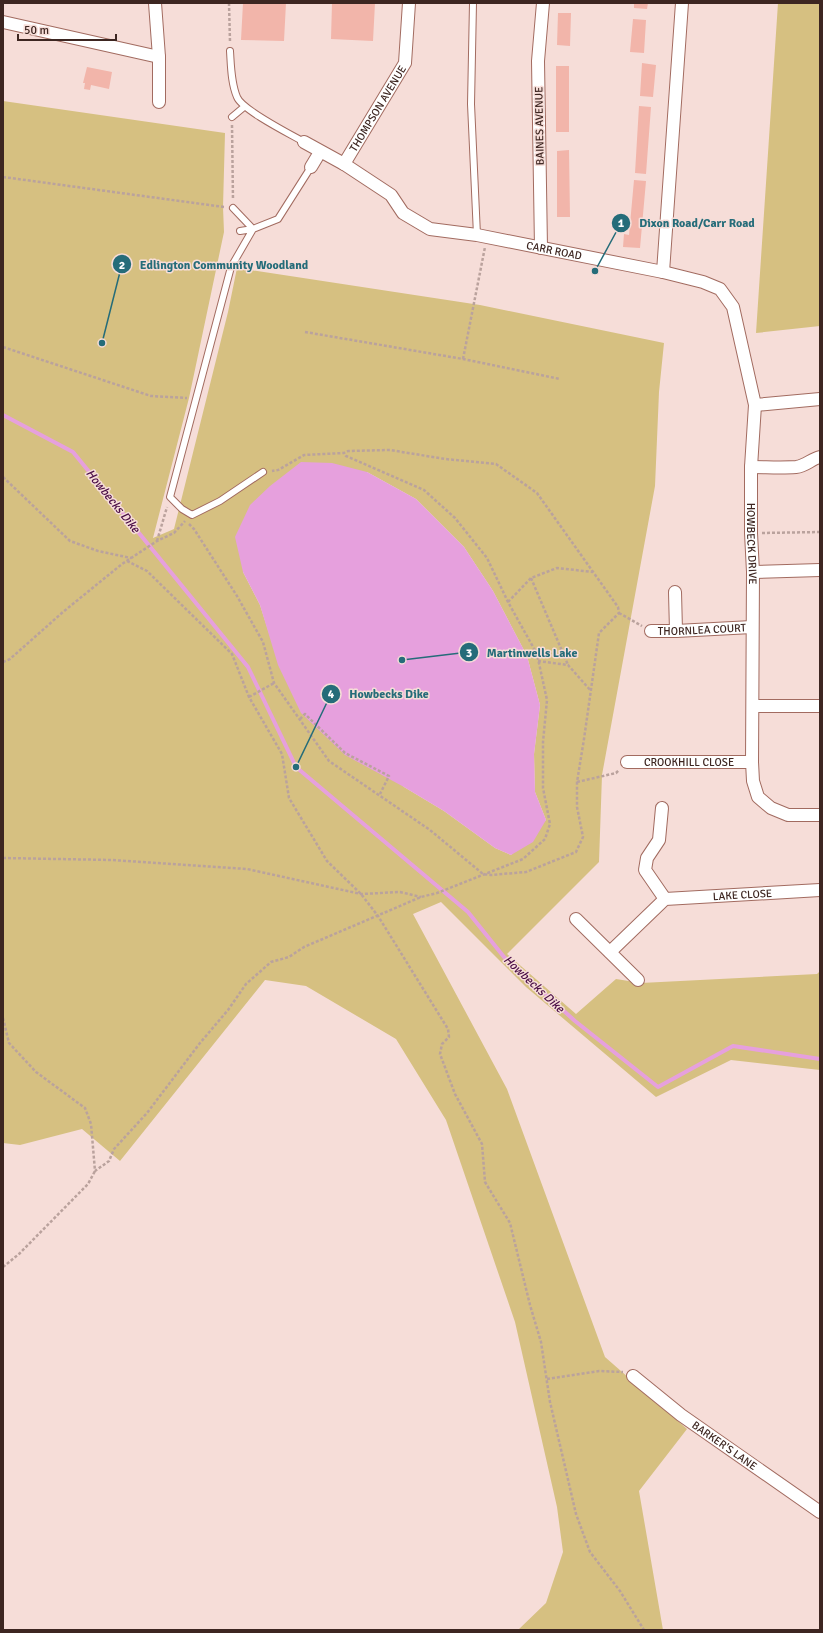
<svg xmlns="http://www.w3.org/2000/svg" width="823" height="1633" viewBox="0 0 823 1633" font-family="Signika,sans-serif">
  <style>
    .green { fill: #d6c081; fill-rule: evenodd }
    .water { fill: #e6a0dd }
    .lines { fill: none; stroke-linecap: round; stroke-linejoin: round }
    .stream { stroke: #e6a0dd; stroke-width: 4 }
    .building { fill: #f2b5aa }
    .lane-casing { stroke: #a26b60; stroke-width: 8 }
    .street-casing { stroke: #a26b60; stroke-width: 14 }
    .path { stroke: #baa29d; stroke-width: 2.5; stroke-dasharray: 3 2; stroke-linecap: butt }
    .lane { stroke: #fff; stroke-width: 6 }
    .street { stroke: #fff; stroke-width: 12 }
    .labels { text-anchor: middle; stroke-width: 3; stroke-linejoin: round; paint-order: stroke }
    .street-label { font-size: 11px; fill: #3d2621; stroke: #f6ddd8 }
    .water-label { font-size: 12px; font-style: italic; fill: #490c45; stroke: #f6ddd8 }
    .leader { fill: none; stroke: #256c79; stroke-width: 1.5 }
    .callout-dot { fill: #256c79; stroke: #f6ddd8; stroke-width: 1.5 }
    .mark-label { font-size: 12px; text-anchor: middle; font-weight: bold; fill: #fff }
    .callout-label { font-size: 12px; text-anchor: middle; font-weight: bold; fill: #256c79; stroke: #f6ddd8; stroke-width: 3; stroke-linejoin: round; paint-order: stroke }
  </style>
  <rect width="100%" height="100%" fill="#f6ddd8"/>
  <path class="green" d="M778,3H820V326L756,333Z
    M3,101L225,133L223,207L224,232L189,398L153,538L174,529L228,312L237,268L480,305L664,343L659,392L655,486L602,775L599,862L507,954L576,1014L616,979L641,983L817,974L820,971V1070L731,1060L656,1097L526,987L441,902L413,914L507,1089L605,1357L687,1429L639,1491L663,1630H518L546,1603L563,1552L557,1507L515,1322L446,1120L396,1039L306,986L265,980L120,1161L82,1129L20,1145L3,1143ZM367,472L416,499L464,547L493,591L527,656L540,705L534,754L535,792L546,820L511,855L495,848L444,811L404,787L269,633L260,605L243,572Z"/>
  <path class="water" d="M301,462L332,463L367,472L416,499L464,547L493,591L527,656L540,705L534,754L535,792L546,820L533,842L511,855L495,848L444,811L404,787L345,755L301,713L278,665L260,605L243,572L235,537L250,505L270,486Z"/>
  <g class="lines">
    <path class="stream" d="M3,415L73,452L248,667L296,767L468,912L504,957L575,1021L658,1087L733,1046L820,1059"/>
  </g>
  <path class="building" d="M243,3H286L284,41L241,40Z
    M332,3H375L373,41L331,39Z
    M634,3H648L647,9L634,8Z
    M558,13H571L570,46L557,45Z
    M633,19L646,20L644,53L630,52Z
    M642,63L656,65L653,97L640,96Z
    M556,66H569V132H556Z
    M87,67L112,72L109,89L91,85L90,90L84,89L85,83H83Z
    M639,106L651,107L646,174L635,173Z
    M569,150L570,217H557V151Z
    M634,180L646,181L640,248L623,247L624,234L629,235Z"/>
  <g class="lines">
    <defs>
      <path id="lane" d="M473,3L471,104L477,235
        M230,51C231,66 231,83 237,97C242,110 290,134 304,142
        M232,117L244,107
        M233,208L253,229L231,267L170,497L182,509L192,515L220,501L263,472
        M240,231L253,229L278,219L311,167"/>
      <g id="street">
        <path d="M155,3L159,57V102"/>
        <path d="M3,22L159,57"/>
        <path id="s1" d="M304,142L344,164L391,195L403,213L430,229L477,235L663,272L682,3"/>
        <path id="s2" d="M344,164L405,63L409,3"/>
        <path d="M311,167L320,152"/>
        <path d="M541,248L538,61L543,3"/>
        <path id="s3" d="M663,272L703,282L720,289L733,307L755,405L751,467V533L753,572L752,762L753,781L758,797L771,808L788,815H820"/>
        <path d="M755,405L820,399"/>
        <path d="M751,467C766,467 781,468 796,467C806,466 811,459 820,457"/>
        <path d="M753,572L820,570"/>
        <path d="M675,592L676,631"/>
        <path id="s4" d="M651,631H676L752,627"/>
        <path d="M753,706H820"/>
        <path id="s5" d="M627,762H752"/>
        <path d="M662,808L659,840L647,858L645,870L665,899"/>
        <path d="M576,919L638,980"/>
        <path id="s6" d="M610,952L665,899L820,890"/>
        <path id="s7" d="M633,1376L681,1415L820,1512"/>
      </g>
    </defs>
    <use href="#lane" class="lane-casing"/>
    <use href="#street" class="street-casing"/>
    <path class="path" d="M229,3L230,42
      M232,125L233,200
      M3,177L224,207
      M305,332L463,359L560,379
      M3,347L151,396L187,398
      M463,359L485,247
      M3,477L70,541L98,551L131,558
      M189,524L194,529L237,596L263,642L274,683L329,761L430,830L483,874L491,875L526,872L576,852L583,837L577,807V782L584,739L599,633L619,613L618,607L537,493L496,464L445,459L390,450L348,451L344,453L304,455L278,470L272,471
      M762,533L820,532
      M157,541L167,507
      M127,561L147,571L232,654L249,697L282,754L289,798L327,861L361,894L378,916L448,1029L449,1037L442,1044L440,1054L455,1094L482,1144L485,1182L510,1223L530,1305L541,1342L550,1402L576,1514L590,1552L620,1591L644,1630
      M531,578L568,665
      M508,602L531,578L557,568L593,572
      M619,613L642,626
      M538,661L568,665L591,691
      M3,662L10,659L63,612L122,564L157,541L174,533L185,521
      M249,697L274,683
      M300,719L305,714L345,753L389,776L380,794
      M577,782L616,773L619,770
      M3,858L112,860L247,869L361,894L400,892L421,897
      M3,1018L9,1043L36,1072L85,1108L91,1124L95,1171L109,1161L114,1149L147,1113L200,1043L228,1010L246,984L271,962L289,957L304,947L421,897L437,893L523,859L545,839L550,824L543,788V742L547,700L537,654L508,602L487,558L455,518L424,490L346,456L344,453
      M3,1267L19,1254L88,1184L95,1171
      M547,1379L599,1371L623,1372"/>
    <use href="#lane" class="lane"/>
    <use href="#street" class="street"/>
  </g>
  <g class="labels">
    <g class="street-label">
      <text dy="4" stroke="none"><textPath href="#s2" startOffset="65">THOMPSON AVENUE</textPath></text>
      <text transform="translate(539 126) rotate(-91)" y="4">BAINES AVENUE</text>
      <text dy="4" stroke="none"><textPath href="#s1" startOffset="281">CARR ROAD</textPath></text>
      <text dy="4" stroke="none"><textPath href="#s3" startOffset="321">HOWBECK DRIVE</textPath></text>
      <text dy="4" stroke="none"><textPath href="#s4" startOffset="51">THORNLEA COURT</textPath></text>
      <text dy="4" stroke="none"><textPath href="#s5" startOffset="62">CROOKHILL CLOSE</textPath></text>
      <text dy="4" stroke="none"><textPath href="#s6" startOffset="154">LAKE CLOSE</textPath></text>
      <text dy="4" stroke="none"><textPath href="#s7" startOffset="115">BARKER'S LANE</textPath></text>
    </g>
    <g class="water-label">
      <text transform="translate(113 501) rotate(51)" y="4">Howbecks Dike</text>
      <text transform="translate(534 984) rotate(43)" y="4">Howbecks Dike</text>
    </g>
  </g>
  <path class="leader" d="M595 271L621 223M102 343L122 264M402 660L469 652M296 767L331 694"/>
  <g class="callout-dot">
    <circle cx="595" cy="271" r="4"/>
    <circle cx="102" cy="343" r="4"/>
    <circle cx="402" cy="660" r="4"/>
    <circle cx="296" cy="767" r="4"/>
    <circle cx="621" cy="223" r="10"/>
    <circle cx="122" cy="264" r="10"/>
    <circle cx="469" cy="652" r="10"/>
    <circle cx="331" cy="694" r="10"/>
  </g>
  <g class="mark-label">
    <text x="621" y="227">1</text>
    <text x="122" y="269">2</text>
    <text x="469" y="657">3</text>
    <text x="331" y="698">4</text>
  </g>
  <g class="callout-label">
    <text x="697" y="227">Dixon Road/Carr Road</text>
    <text x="224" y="269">Edlington Community Woodland</text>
    <text x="532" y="657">Martinwells Lake</text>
    <text x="389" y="698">Howbecks Dike</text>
  </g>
  <rect width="823" height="1633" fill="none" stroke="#3d2621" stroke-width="8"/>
  <path d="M18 34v6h98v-6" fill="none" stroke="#3d2621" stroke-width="2"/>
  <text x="24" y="34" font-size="12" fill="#3d2621" stroke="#f6ddd8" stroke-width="3" paint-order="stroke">50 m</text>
</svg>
